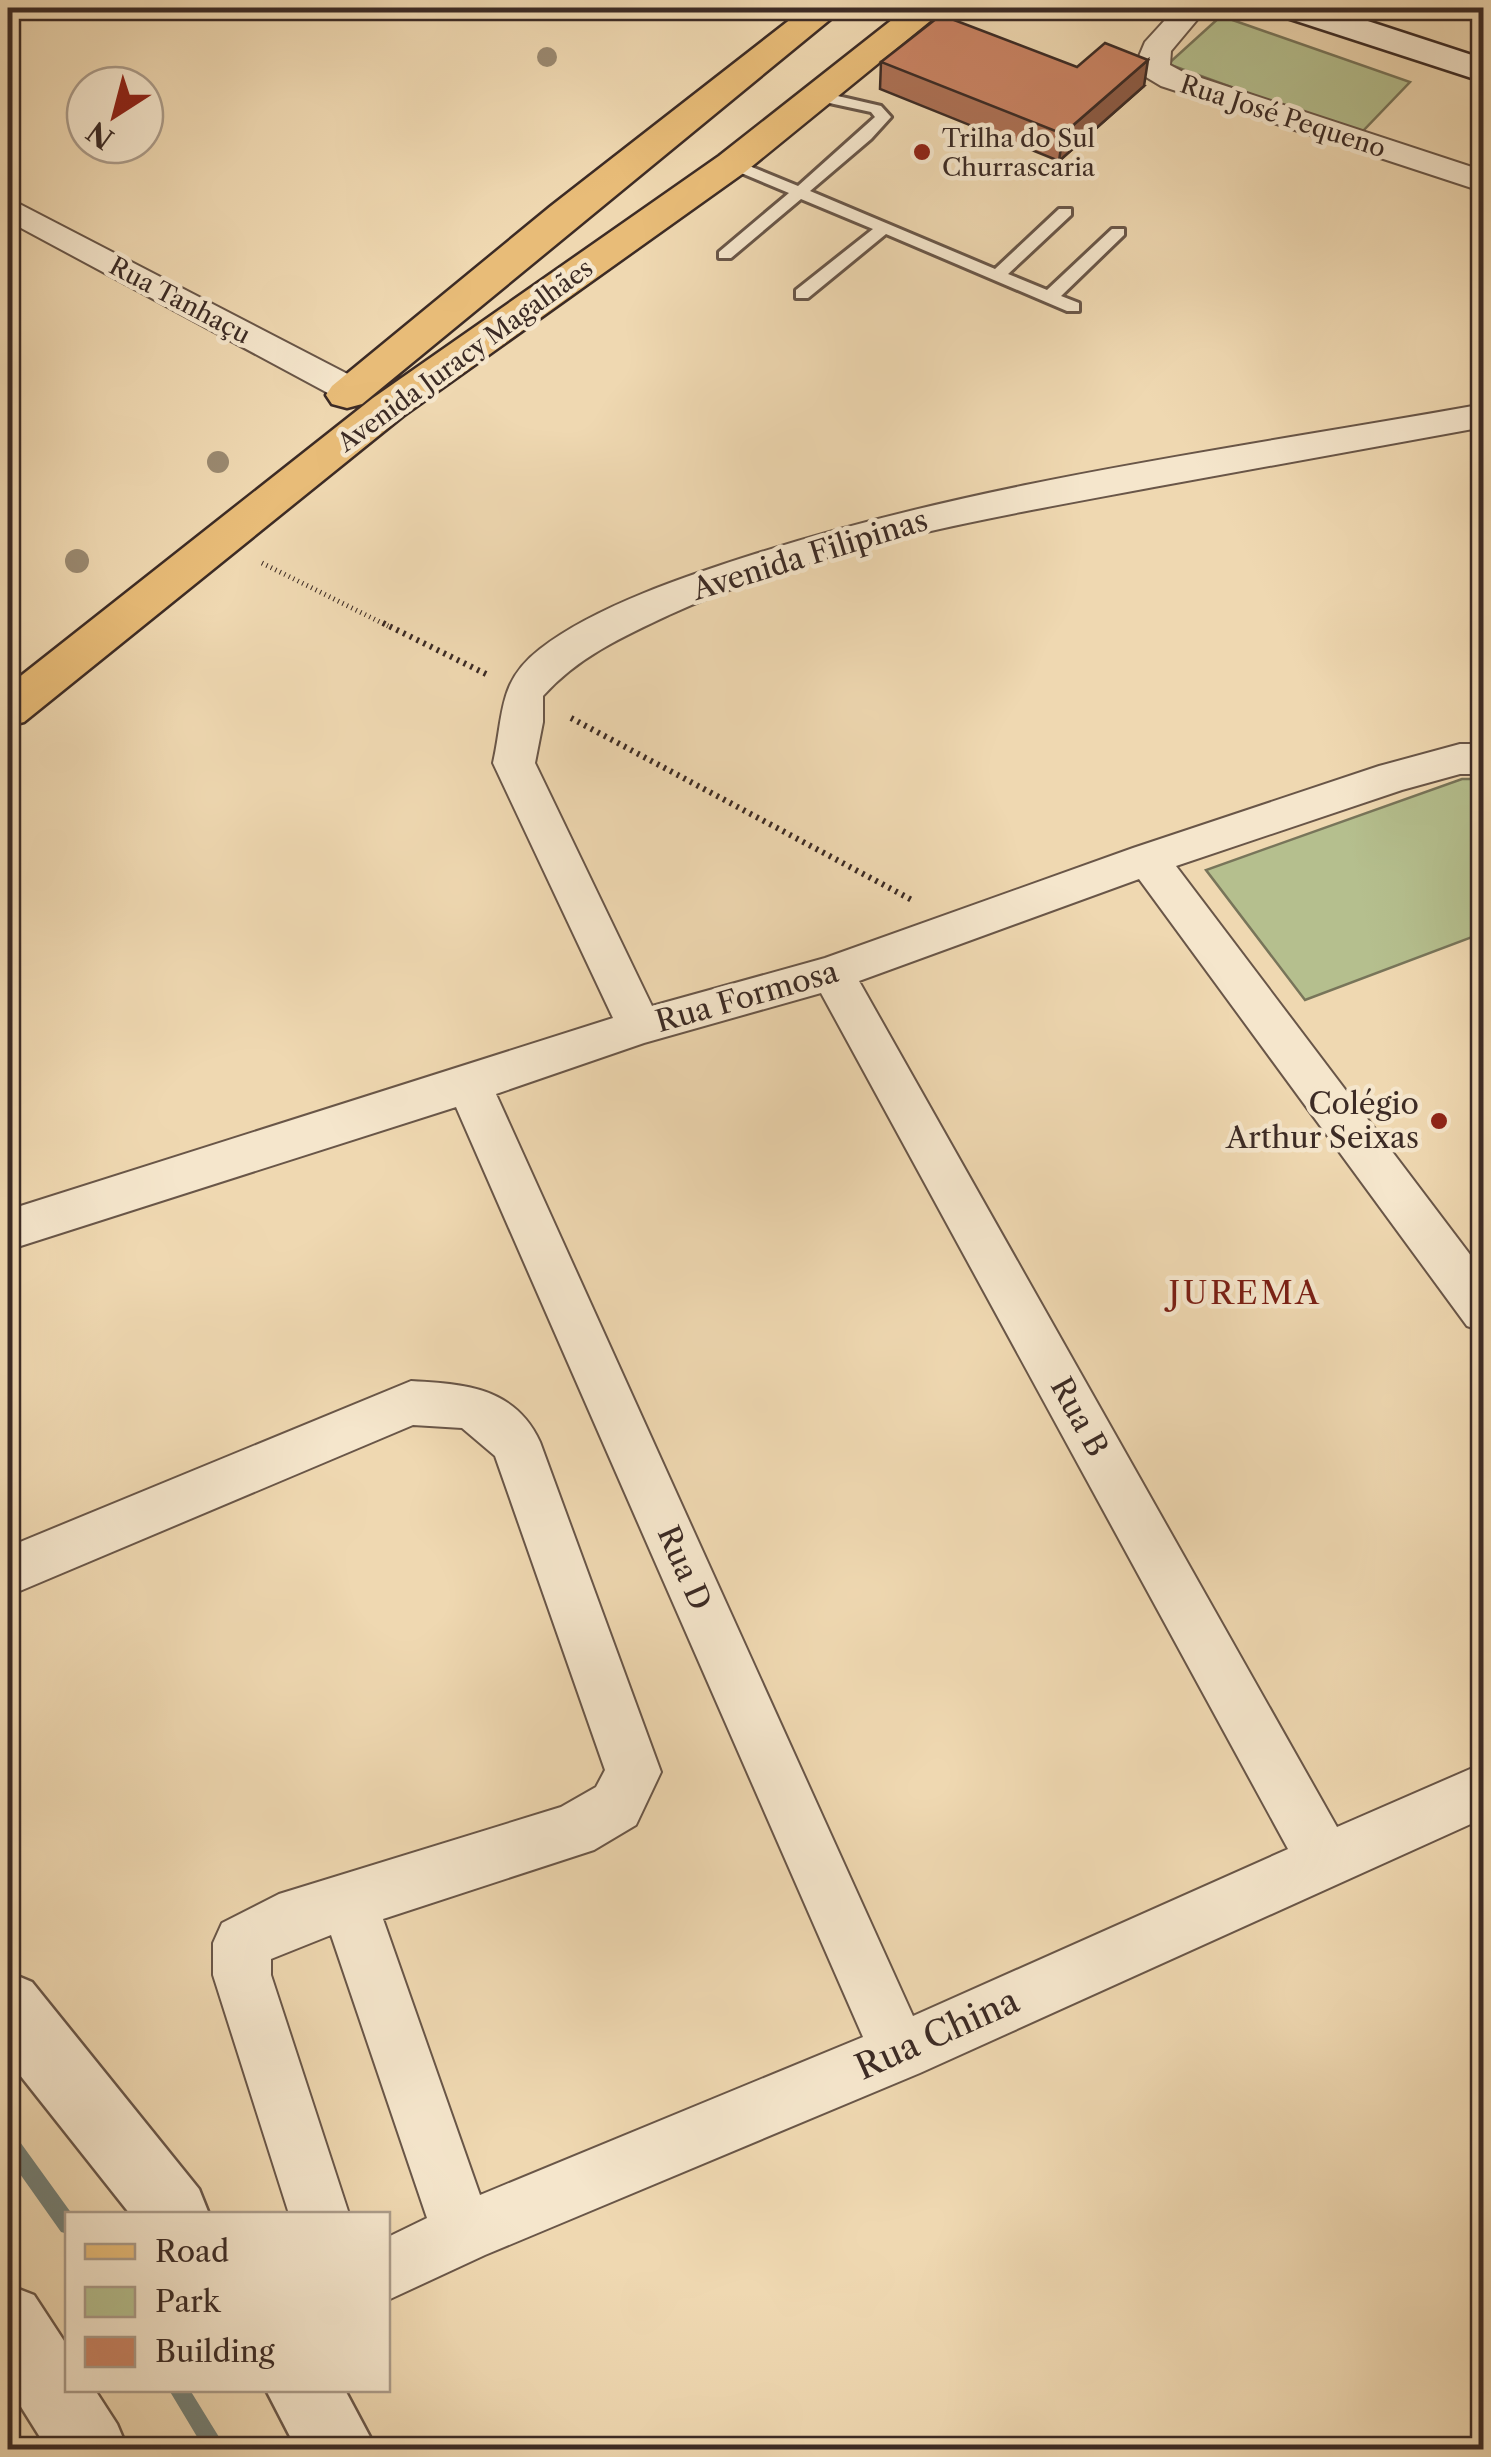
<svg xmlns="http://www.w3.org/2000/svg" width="1491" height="2457" viewBox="0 0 1491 2457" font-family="'Libre Caslon Text',serif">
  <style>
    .green { fill: #b5bf8e; stroke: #78755a; stroke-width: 2.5 }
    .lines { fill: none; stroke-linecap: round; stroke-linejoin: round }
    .stream { fill: #748077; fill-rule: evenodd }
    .service-casing { stroke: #695648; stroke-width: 6 }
    .minor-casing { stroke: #695648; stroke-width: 4 }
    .tertiary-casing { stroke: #695648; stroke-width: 5 }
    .secondary-casing { stroke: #3c2b25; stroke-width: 5 }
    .primary-casing { stroke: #3c2b25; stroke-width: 5 }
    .path-far1 { stroke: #3c2b25; stroke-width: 5; stroke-dasharray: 1 4; stroke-linecap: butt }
    .path { stroke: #3c2b25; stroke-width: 6; stroke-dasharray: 2.5 5; stroke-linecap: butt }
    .service { fill: #f5e6cc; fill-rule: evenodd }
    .minor { fill: #f5e6cc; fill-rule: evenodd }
    .tertiary { fill: #f5e6cc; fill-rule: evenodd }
    .secondary { fill: #f5e6cc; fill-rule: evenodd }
    .primary { fill: #e8bc78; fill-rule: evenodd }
    .tree { fill: #9a8970 }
    .wall { fill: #ad7155; stroke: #3c2b25; stroke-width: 2.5 }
    .shaded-wall { fill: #8d5c45; stroke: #3c2b25; stroke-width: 2.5 }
    .building { fill: #c98363; stroke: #3c2b25; stroke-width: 2.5 }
    .poi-dot { fill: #8f2418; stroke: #f5e6cc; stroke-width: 4 }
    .labels { text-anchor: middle; stroke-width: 9; stroke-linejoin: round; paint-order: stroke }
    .far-street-label { font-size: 25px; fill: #3c2b25; stroke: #f5e6cc }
    .far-poi-label { font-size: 25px; fill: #3c2b25; stroke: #f5e6cc; text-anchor: start }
    .street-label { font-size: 30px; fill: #3c2b25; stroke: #f5e6cc }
    .poi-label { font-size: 30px; fill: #3c2b25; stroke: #f5e6cc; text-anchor: end }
    .neighbourhood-label { font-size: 32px; letter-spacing: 2.5px; fill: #7a1f14; stroke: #f5e6cc }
    .near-street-label { font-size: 35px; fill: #3c2b25; stroke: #f5e6cc }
  </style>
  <rect width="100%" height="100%" fill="#efd8b1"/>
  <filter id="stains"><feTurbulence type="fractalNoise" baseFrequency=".002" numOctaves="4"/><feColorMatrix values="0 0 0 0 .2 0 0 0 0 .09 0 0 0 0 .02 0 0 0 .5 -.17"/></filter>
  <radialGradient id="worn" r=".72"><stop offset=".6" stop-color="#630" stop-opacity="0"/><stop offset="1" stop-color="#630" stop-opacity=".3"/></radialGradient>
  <path class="green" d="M1221,16L1410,82L1360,134L1168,64Z
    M1462,779H1483V933L1305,1000L1206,870Z"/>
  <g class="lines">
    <path class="stream" d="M8,2132L15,2135L72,2214H68V2234L61,2232L8,2157Z
      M169,2390H190L227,2450H205Z"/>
    <defs>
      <path id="service" d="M816,91L881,106L891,117L871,139L810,191L995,269L1059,209H1071V215L1008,274L1047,290L1112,229H1124V235L1061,296L1079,303V311H1067L886,234L808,298H796V290L873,229L801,199L731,258H719V252L789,193L727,167V161H737L798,186L875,117L871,112L811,99L808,96Z"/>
      <path id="minor" d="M1176,8H1207L1171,51L1170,65L1183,72L1484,171V192L1161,86L1146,77L1137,61L1145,42Z
        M8,198L365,383L370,391L365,399L352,402L339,399L8,221Z
        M1484,404V427C1374,447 1264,467 1154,487C989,518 823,545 669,615C622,637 578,657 543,696V722L535,763L652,1006L825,958L1133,848L1379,766L1460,744H1484V774H1460L1402,790L1176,866L1484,1273V1332L1467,1326L1139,879L859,981L1337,1827L1484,1763V1818L920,2073L485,2255L388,2300V2237L427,2218L331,1935L271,1959V1975L349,2214H289L213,1975V1943L222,1923L279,1894L561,1807L596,1787L605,1770L495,1456L462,1428L413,1425L8,1596V1547L411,1381C464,1384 515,1387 540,1442L661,1772L636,1825L594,1850L383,1919L480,2195L863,2037L456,1107L8,1250V1210L613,1018L493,763C504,715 497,682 540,649C595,606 689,575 755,554C991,479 1240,448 1484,404ZM821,993L1288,1849L913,2016L496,1094L644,1043Z"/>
      <path id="tertiary" d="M8,1972L32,1982L199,2189L209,2214H130L8,2060Z
        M8,2285L34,2295L68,2347V2390H95L117,2424L128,2450H48L8,2386Z
        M266,2390H345L377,2450H297Z"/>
      <path id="secondary" d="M1276,8H1328L1484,59V82L1281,16Z"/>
      <path id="primary" d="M805,8H844L362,404L347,408L332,404L326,395L332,386L551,206Z
        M907,8H946L745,172L403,416L24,722L8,726V686L373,398L719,156Z"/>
    </defs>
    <use href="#service" class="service-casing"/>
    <use href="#minor" class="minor-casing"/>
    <use href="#tertiary" class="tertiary-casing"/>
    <use href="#secondary" class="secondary-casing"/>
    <use href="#primary" class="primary-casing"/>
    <path class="path-far1" d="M262,563L388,626"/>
    <path class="path" d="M383,623L488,675
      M571,718L912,900"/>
    <use href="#service" class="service"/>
    <use href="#minor" class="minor"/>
    <use href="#tertiary" class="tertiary"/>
    <use href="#secondary" class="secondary"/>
    <use href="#primary" class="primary"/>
  </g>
  <g class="tree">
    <circle cx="547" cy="57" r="10"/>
    <circle cx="218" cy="462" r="11"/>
    <circle cx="77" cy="561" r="12"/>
  </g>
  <path class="wall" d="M881,62L1144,86L1059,161L880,89Z"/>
  <path class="shaded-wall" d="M1148,60L1144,86L1059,161L1063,134Z"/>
  <path class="building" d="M941,15L1077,67L1105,43L1148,60L1063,134L881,62Z"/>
  <g class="poi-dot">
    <circle cx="922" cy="152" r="10"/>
    <circle cx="1439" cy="1121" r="10"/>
  </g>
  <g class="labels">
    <g class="far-street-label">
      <text transform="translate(1283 116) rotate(18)" y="9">Rua José Pequeno</text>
      <text transform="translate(180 300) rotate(28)" y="9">Rua Tanhaçu</text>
      <text transform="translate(465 355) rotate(-36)" y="9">Avenida Juracy Magalhães</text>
    </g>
    <g class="far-poi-label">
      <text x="942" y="147">Trilha do Sul<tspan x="942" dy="29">Churrascaria</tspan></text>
    </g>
    <g class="street-label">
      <text transform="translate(810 555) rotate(-17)" y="10">Avenida Filipinas</text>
      <text transform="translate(747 997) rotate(-16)" y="10">Rua Formosa</text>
      <text transform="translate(1079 1417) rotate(61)" y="10">Rua B</text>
      <text transform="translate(684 1568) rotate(66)" y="10">Rua D</text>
    </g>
    <g class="poi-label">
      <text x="1419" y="1114">Colégio<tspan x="1419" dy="34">Arthur Seixas</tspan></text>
    </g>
    <g class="neighbourhood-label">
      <text x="1245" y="1304">JUREMA</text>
    </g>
    <g class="near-street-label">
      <text transform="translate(937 2034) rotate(-24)" y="12">Rua China</text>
    </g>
  </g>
  <rect width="1491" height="2457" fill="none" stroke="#efd8b1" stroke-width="40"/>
  <rect x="10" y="10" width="1471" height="2437" fill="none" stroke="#3c2b25" stroke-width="5"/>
  <rect x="20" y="20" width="1451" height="2417" fill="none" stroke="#3c2b25" stroke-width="2.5"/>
  <rect x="65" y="2212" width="325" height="180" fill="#f5e6cc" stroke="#ab9b89" stroke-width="2.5"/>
  <rect x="85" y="2244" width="50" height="15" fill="#e8bc78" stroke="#ab9b89" stroke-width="2.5"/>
  <text x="155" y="2262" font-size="30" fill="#3c2b25">Road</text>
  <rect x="85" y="2287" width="50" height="30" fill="#b5bf8e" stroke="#ab9b89" stroke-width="2.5"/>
  <text x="155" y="2312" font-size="30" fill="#3c2b25">Park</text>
  <rect x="85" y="2337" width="50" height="30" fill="#c98363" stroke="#ab9b89" stroke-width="2.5"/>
  <text x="155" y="2362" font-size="30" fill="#3c2b25">Building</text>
  <g transform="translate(115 115) rotate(216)"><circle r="48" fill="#f5e6cc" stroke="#ab9b89" stroke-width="2.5"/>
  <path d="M0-8L18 38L0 25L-18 38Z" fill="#8f2418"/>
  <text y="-15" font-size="28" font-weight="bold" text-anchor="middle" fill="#3c2b25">N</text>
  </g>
  <rect width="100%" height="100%" filter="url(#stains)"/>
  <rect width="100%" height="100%" fill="url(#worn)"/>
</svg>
